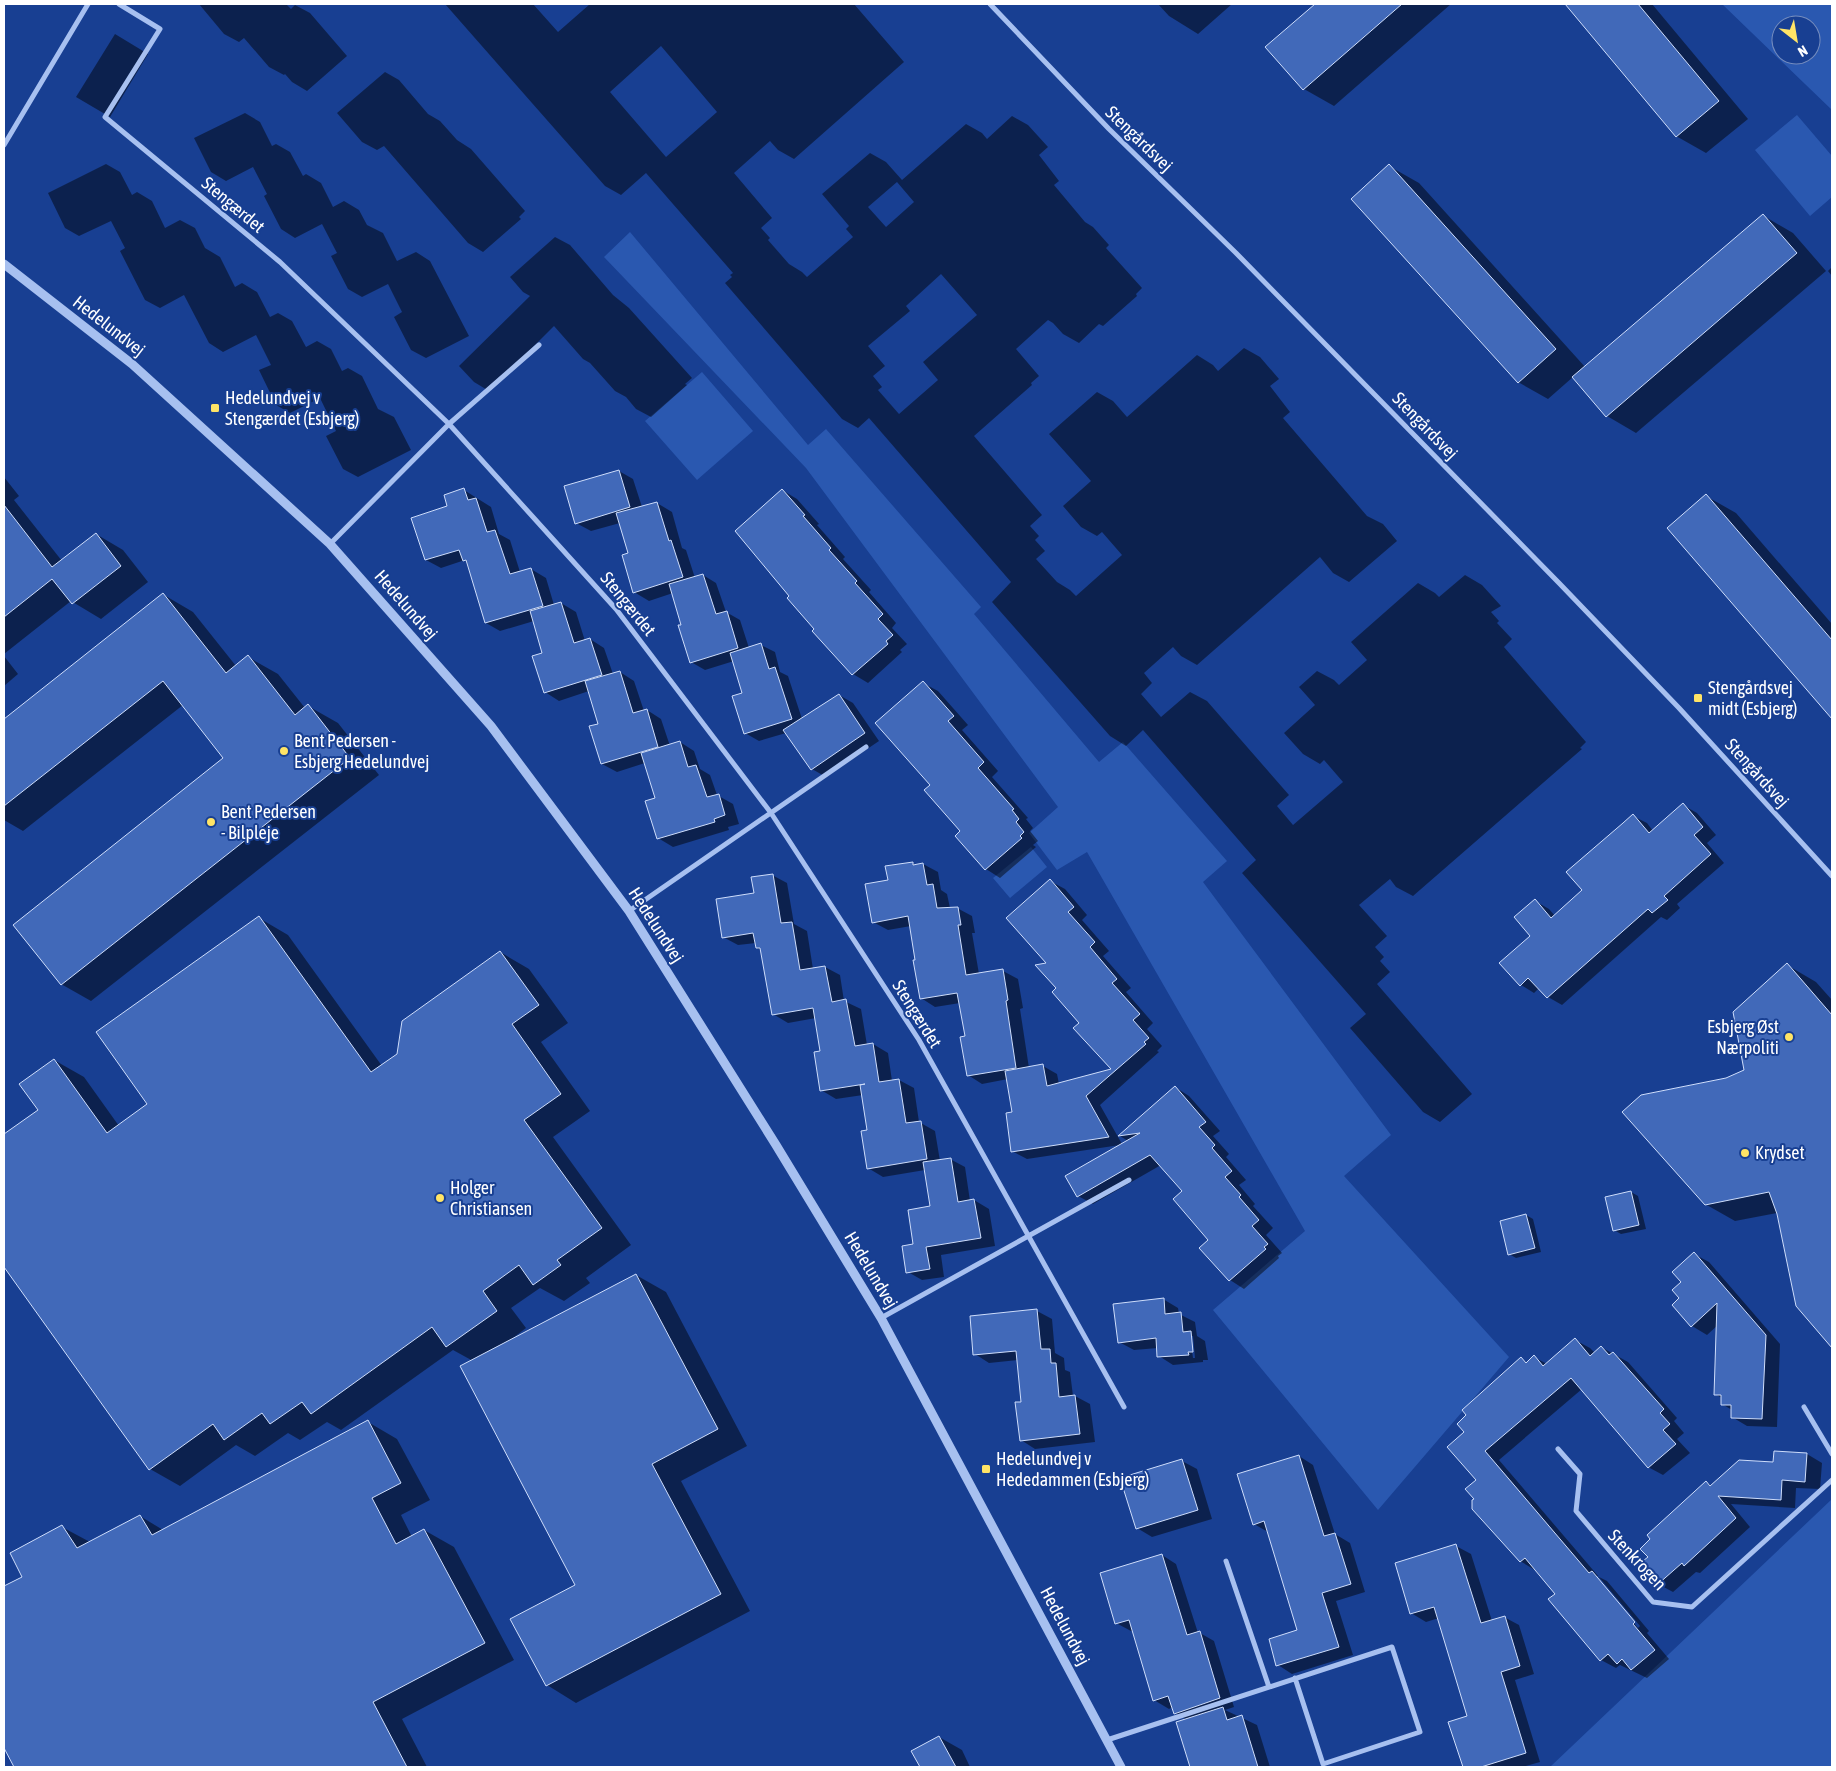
<svg xmlns="http://www.w3.org/2000/svg" width="1836" height="1771" viewBox="0 0 1836 1771" font-family="'Asap Condensed',sans-serif">
  <style>
    .green { fill: #2a58b0; fill-rule: evenodd }
    .shadow { fill: #0007; fill-rule: evenodd }
    .building { fill: #4169b9; stroke: #ceddfb }
    .lines { fill: none; stroke-linecap: round; stroke-linejoin: round }
    .minor { stroke: #a7c0f0; stroke-width: 5 }
    .tertiary { stroke: #a7c0f0; stroke-width: 9 }
    .poi-dot { fill: #ffe466; stroke: #183f92; stroke-width: 2 }
    .labels { text-anchor: middle; stroke-width: 4; stroke-linejoin: round; paint-order: stroke }
    .street-label { font-size: 18px; fill: #fff; stroke: #183f92 }
    .poi-label { font-size: 18px; fill: #fff; stroke: #183f92; text-anchor: start }
  </style>
  <rect width="100%" height="100%" fill="#183f92"/>
  <path class="green" d="M1722,4H1832V110ZM1781,25H1811V55H1781Z
    M1797,115L1832,156V197L1810,216L1755,150Z
    M630,232L808,445L826,429L981,607L974,614L1099,762L1123,742L1227,861L1203,882L1391,1135L1344,1176L1509,1357L1378,1510L1213,1310L1305,1231L1087,852L1057,870L1029,833L1058,807L806,468L604,257Z
    M702,372L753,431L697,480L645,421Z
    M1031,847L1047,867L1010,898L993,878Z
    M1832,1499V1767H1550Z"/>
  <path class="shadow" d="M199,4H286L291,9L295,5L310,13L347,56L307,91L292,82L285,74L284,75L269,67L244,38L239,42L224,34Z
    M445,4H533L558,32L590,4H854L904,62L794,159L778,150L770,141L734,173L772,218L761,228L770,238L768,240L789,264L802,272L807,277L853,237L846,229L849,226L822,194L870,153L886,162L902,180L966,124L982,133L987,139L1012,116L1028,125L1048,147L1039,155L1059,181L1054,185L1085,222L1093,227L1109,245L1106,248L1142,288L1136,294L1137,296L1103,326L1099,324L1079,343L1063,334L1053,323L1048,320L1016,349L1039,376L1031,383L1032,385L974,436L1042,515L1030,526L1039,536L1035,540L1045,551L1036,559L1057,582L1070,590L1076,596L1122,555L1102,532L1097,536L1081,527L1063,506L1091,481L1049,434L1097,392L1113,401L1127,417L1197,355L1213,365L1218,371L1244,348L1260,357L1279,379L1270,386L1290,412L1283,418L1367,516L1383,524L1397,541L1349,582L1333,573L1320,557L1197,665L1181,656L1173,647L1144,673L1152,683L1141,694L1161,717L1190,692L1207,701L1289,795L1277,806L1293,825L1343,782L1324,760L1320,764L1303,754L1284,733L1315,705L1299,687L1317,671L1334,680L1339,685L1367,660L1351,642L1418,583L1435,593L1439,597L1465,575L1482,585L1501,606L1491,612L1499,621L1497,623L1512,639L1504,647L1586,742L1580,748L1582,749L1413,896L1396,887L1390,879L1359,905L1387,936L1375,947L1384,957L1380,961L1390,972L1377,984L1472,1094L1440,1122L1423,1112L1350,1028L1366,1014L1242,873L1256,860L1143,730L1126,746L1110,736L992,602L1011,582L869,418L858,428L842,419L725,283L732,277L730,275L733,273L646,173L621,195L605,186ZM661,46L717,112L666,157L610,92ZM897,182L914,202L886,227L868,207ZM941,274L977,315L923,362L938,380L899,414L878,390L882,387L873,376L885,366L868,346L910,311L906,306Z
    M1158,4H1232L1198,34L1169,16Z
    M1317,4H1451L1334,106L1304,89L1267,47Z
    M1566,4H1652L1748,119L1706,153L1676,136Z
    M115,34L148,54L110,117L76,97Z
    M385,72L399,80L428,114L440,121L457,140L471,149L525,211L519,217L521,219L483,252L468,243L384,146L377,150L362,142L337,113Z
    M245,113L260,122L272,146L276,144L290,152L303,176L306,174L321,183L333,207L344,201L359,210L367,225L383,233L397,261L416,252L430,261L469,336L426,358L411,350L394,317L402,312L388,284L362,297L348,289L331,256L337,253L322,224L295,238L281,229L264,196L267,194L253,167L226,181L211,172L194,138Z
    M106,164L120,172L132,195L137,192L152,201L165,228L180,220L195,228L205,248L220,257L235,287L242,283L257,292L270,317L278,313L292,321L306,347L317,341L331,349L342,371L348,368L362,376L378,409L394,417L411,450L358,477L343,469L326,436L336,431L320,398L290,413L276,405L259,370L271,365L256,335L223,352L209,343L184,295L160,308L145,300L120,251L125,248L111,221L79,236L65,228L48,193Z
    M1389,166L1419,183L1586,368L1764,216L1793,233L1826,271L1636,433L1607,416L1573,377L1548,399L1518,382Z
    M555,237L570,245L613,295L629,308L692,378L685,384L687,385L651,417L636,409L626,397L615,391L590,363L583,359L554,326L489,391L474,382L459,366L530,296L523,292L510,277Z
    M1832,267V276L1828,271Z
    M619,471L633,479L642,507L657,503L672,512L682,548L686,550L695,578L703,575L716,583L726,612L740,620L749,648L761,645L775,652L780,672L788,676L802,719L839,695L853,703L879,741L826,777L812,769L786,733L759,741L745,733L744,694L734,661L705,670L691,662L673,593L649,601L634,592L630,554L620,523L591,531L576,523Z
    M4,477L19,496L14,500L62,561L96,534L123,550L148,582L101,619L71,601L4,654Z
    M464,490L491,507L499,534L510,540L520,572L531,569L546,578L554,605L561,603L576,612L585,641L590,639L604,648L613,674L620,672L634,681L644,711L647,710L661,719L670,746L680,742L694,751L700,769L710,775L717,795L733,804L739,824L728,827L729,830L673,847L658,838L656,799L645,763L617,772L602,764L591,727L599,725L589,691L559,701L545,692L544,653L534,621L500,631L486,623L467,562L465,560L441,568L426,560L413,519L449,507Z
    M782,490L797,499L819,524L817,525L845,557L843,559L871,590L869,592L896,623L892,628L907,644L900,650L902,652L868,683L853,674L814,631L816,629L791,597Z
    M1706,496L1736,513L1832,624V717L1668,528Z
    M164,595L193,612L236,666L248,657L278,674L305,708L308,706L338,723L379,775L91,1001L61,984L225,759L183,705L23,831L4,820V721Z
    M4,656L18,674L4,686Z
    M923,683L938,691L968,725L962,730L998,771L992,777L1028,818L1026,819L1033,828L1030,831L1038,841L1033,845L1036,847L1000,878L986,869L932,785Z
    M1683,805L1697,813L1716,835L1707,843L1724,863L1677,904L1680,908L1667,920L1661,917L1562,1005L1548,997L1539,988L1534,993L1521,985L1532,936L1535,901L1549,909L1555,916L1584,890L1633,816L1647,823L1653,831Z
    M912,863L916,865L923,864L938,872L941,890L947,894L950,908H957L972,916L975,933H972L979,974L1003,971L1018,979L1023,1008L1020,1009L1029,1068L1043,1066L1057,1074L1059,1084L1113,1069L1057,989L1048,964L1050,881L1065,889L1087,915L1082,920L1109,951L1103,956L1131,988L1126,992L1153,1023L1147,1029L1162,1046L1157,1051L1159,1052L1100,1105L1122,1144L1128,1141L1120,1136L1175,1087L1189,1096L1220,1131L1213,1136L1229,1154L1226,1157L1246,1180L1239,1185L1255,1204L1253,1206L1273,1228L1266,1235L1282,1253L1278,1256L1279,1258L1244,1289L1230,1280L1184,1191L1161,1165L1093,1204L1078,1196L1120,1145L1027,1159L1012,1151L1013,1113L1008,1079L982,1084L968,1075L966,1037L960,1003L935,1007L921,998L911,926L888,930L873,922L889,881Z
    M772,875L787,883L794,924L807,931L813,969L825,967L840,975L844,1001L861,1009L867,1045L873,1044L888,1053L892,1081L899,1080L914,1088L919,1122L935,1131L940,1161L950,1159L965,1167L970,1201L974,1200L989,1209L995,1246L941,1255L944,1277L922,1280L908,1272L915,1245L931,1207L925,1170L883,1177L868,1168V1131L863,1095L836,1099L821,1090V1052L816,1018L788,1023L773,1014L761,950L757,948L756,943L738,945L723,937L755,894Z
    M259,918L288,935L382,1066L398,1054L500,952L529,969L568,1023L541,1042L590,1111L553,1137L631,1245L586,1278L590,1283L564,1301L540,1288L511,1308L526,1328L509,1341V1342L636,1275L666,1292L747,1446L681,1481L750,1611L576,1703L547,1685L577,1585L473,1361L453,1350L341,1430L327,1422L300,1440L288,1433L255,1456L236,1445L180,1486L150,1469L4,1265V1136L39,1110L54,1060L84,1077L119,1126L149,1104Z
    M1787,965L1816,982L1832,1000V1346L1797,1305L1777,1213L1735,1221L1705,1204L1726,1079L1746,1071Z
    M1631,1192L1638,1196L1646,1229L1621,1234L1614,1230Z
    M1526,1215L1533,1219L1541,1252L1516,1258L1509,1254Z
    M1694,1254L1709,1262L1780,1344L1777,1427L1747,1426L1732,1417V1410L1722,1404V1398L1715,1394L1718,1325L1707,1335L1692,1326L1674,1305L1681,1299L1683,1282Z
    M1163,1299L1178,1308L1179,1314L1195,1322L1197,1336L1205,1341L1208,1360H1203V1362L1173,1365L1159,1356L1158,1348L1134,1350L1119,1342ZM1190,1336H1193L1195,1358H1193Z
    M1037,1311L1052,1319L1055,1353L1064,1358L1065,1370L1070,1372L1073,1396H1075L1090,1404L1095,1442L1035,1449L1021,1440L1022,1403L1018,1360L989,1363L975,1354Z
    M1575,1340L1590,1348L1595,1353L1601,1347L1628,1362L1677,1418L1674,1421L1684,1433L1677,1439L1690,1453L1663,1475L1648,1467L1582,1389L1499,1460L1599,1577L1607,1581L1649,1631L1647,1633L1669,1659L1647,1678L1620,1665L1616,1668L1601,1660L1550,1599L1557,1594L1535,1570L1520,1561L1476,1499L1478,1480L1466,1432L1521,1359L1528,1363L1534,1357L1547,1364ZM1594,1576H1598L1640,1626L1638,1628Z
    M368,1422L397,1439L430,1500L401,1515L412,1537L424,1530L454,1547L514,1660L402,1719L427,1767H15L4,1745V1588L24,1577L62,1527L90,1542L140,1516L163,1530Z
    M1807,1454L1822,1463L1820,1489L1796,1488L1795,1508L1731,1504L1750,1527L1700,1573L1696,1572L1673,1592L1658,1584L1649,1557L1706,1482L1712,1486L1774,1463Z
    M1299,1456L1313,1465L1335,1534L1350,1543L1365,1592L1336,1601L1353,1655L1292,1674L1278,1665L1299,1631L1268,1532L1254,1524Z
    M1182,1461L1197,1469L1212,1519L1152,1537L1137,1528Z
    M1456,1546L1471,1554L1492,1621L1504,1617L1519,1625L1534,1674L1515,1680L1540,1762L1522,1767H1464L1450,1722L1469,1717L1439,1618L1426,1622L1411,1613Z
    M1162,1555L1176,1564L1198,1633H1200L1214,1641L1234,1707L1225,1710L1257,1725L1270,1767H1192L1178,1723L1187,1720L1175,1713L1173,1707L1169,1709L1154,1700L1133,1631H1131L1116,1623Z
    M939,1737L962,1750L970,1767H921L913,1751Z"/>
  <path class="building" d="M1315,4H1402L1303,90L1265,47Z
    M1565,4H1638L1719,101L1676,137Z
    M1389,164L1556,349L1518,383L1351,199Z
    M1763,214L1797,253L1606,417L1572,377Z
    M619,470L630,507L575,524L564,486Z
    M464,488L468,500L476,498L487,532L495,530L510,574L531,568L543,606L485,623L466,560L463,561L459,550L425,560L411,518L447,506L444,495Z
    M782,489L805,515L803,516L831,548L829,550L857,581L855,583L883,614L878,619L893,635L886,641L888,644L852,675L812,631L814,629L787,598L789,596L735,531Z
    M1706,494L1832,640V719L1667,528Z
    M657,502L669,541L671,540L683,577L633,593L622,555L628,553L616,513Z
    M4,505L52,567L96,533L121,566L72,604L52,579L4,617Z
    M703,574L716,614L727,611L738,648L690,663L678,625H681L669,584Z
    M163,593L226,673L248,655L295,715L308,704L350,758L61,985L13,925L223,758L163,681L4,806V719Z
    M561,602L574,643L590,638L602,675L544,693L532,656L542,653L530,611Z
    M761,643L769,669L775,667L792,719L744,734L732,696L742,693L730,653Z
    M620,671L633,713L647,709L658,747L601,764L589,726L598,724L585,681Z
    M923,681L954,716L948,721L984,762L978,768L1014,809L1012,810L1019,819L1016,822L1024,832L1020,836L1022,838L985,870L955,836L960,831L924,790L930,785L875,723Z
    M839,694L865,733L811,770L783,730Z
    M680,741L688,767L696,765L707,797L719,794L725,815L714,819L715,822L657,839L645,801L655,798L641,753Z
    M1683,803L1703,827L1694,835L1711,854L1664,896L1668,900L1652,913L1648,909L1547,998L1528,978L1520,986L1499,963L1530,936L1514,917L1535,899L1551,918L1582,890L1566,872L1623,823L1633,814L1649,833Z
    M913,862V865L923,863L927,885L933,884L937,908L958,907L961,925H958L966,975L1003,969L1008,1000L1006,1001L1016,1068L967,1076L960,1037L965,1036L957,993L920,999L913,960H915L908,916L872,923L865,884L888,880L885,866Z
    M773,874L781,923L792,922L800,970L825,966L832,1002L846,999L855,1046L873,1043L879,1082L899,1079L906,1123L921,1121L927,1159L867,1169L861,1131L867,1130L860,1085L865,1084L820,1091L814,1052L820,1051L813,1008L772,1015L760,948H756L753,933L722,938L716,899L754,893L751,877Z
    M1050,879L1074,907L1068,912L1095,942L1090,947L1117,979L1112,983L1140,1014L1133,1020L1149,1038L1144,1042L1146,1044L1086,1096L1109,1137L1011,1152L1006,1113L1012,1112L1005,1071L1043,1064L1047,1086L1111,1069L1073,1028L1079,1023L1052,992L1056,988L1035,965L1046,963L1006,918Z
    M259,916L371,1072L397,1054L402,1021L500,951L539,1005L512,1024L561,1094L524,1120L602,1228L557,1260L561,1265L533,1285L519,1265L483,1291L497,1311L446,1347L432,1327L311,1414L302,1402L270,1424L262,1413L224,1440L213,1424L149,1470L4,1267V1134L38,1110L19,1084L54,1059L107,1133L147,1104L96,1032Z
    M1787,963L1832,1015V1348L1796,1306L1777,1214L1769,1192L1705,1205L1622,1112L1641,1095L1726,1078L1744,1070L1733,1012Z
    M1175,1086L1206,1122L1199,1127L1215,1145L1212,1148L1232,1171L1225,1177L1241,1195L1239,1197L1259,1220L1252,1226L1268,1244L1264,1247L1266,1249L1229,1281L1199,1248L1208,1240L1173,1199L1182,1191L1150,1155L1077,1197L1065,1176L1140,1133L1118,1136Z
    M951,1158L958,1202L974,1199L981,1238L926,1247L930,1269L906,1273L902,1246L913,1244L908,1210L930,1206L923,1162Z
    M1631,1191L1639,1225L1613,1231L1605,1197Z
    M1526,1214L1535,1248L1508,1255L1500,1221Z
    M1694,1252L1766,1335L1762,1419L1731,1418V1405H1721V1395H1714L1717,1303L1691,1327L1672,1305L1679,1298L1672,1290L1681,1282L1672,1272Z
    M636,1274L718,1429L652,1464L721,1594L546,1686L510,1619L575,1585L460,1366Z
    M1164,1298L1165,1314L1181,1312L1183,1332L1191,1331L1193,1352H1188L1189,1355L1157,1357L1156,1338L1118,1343L1113,1304Z
    M1037,1309L1041,1349H1050L1051,1363H1056L1059,1397L1075,1395L1080,1434L1020,1441L1015,1402H1021L1016,1351L973,1355L970,1316Z
    M1575,1338L1590,1356L1601,1346L1609,1355L1613,1352L1664,1409L1660,1413L1670,1424L1663,1430L1676,1444L1648,1468L1571,1378L1485,1451L1589,1573L1592,1571L1635,1622L1633,1624L1655,1650L1631,1670L1622,1659L1617,1664L1608,1654L1600,1661L1548,1599L1555,1594L1525,1558L1520,1562L1472,1509V1500L1474,1499L1465,1489L1476,1480L1447,1447L1464,1432L1457,1424L1466,1415L1462,1410L1521,1357L1526,1363L1534,1355L1543,1366Z
    M368,1420L401,1483L372,1498L396,1544L424,1529L485,1643L373,1702L407,1767H14L4,1748V1586L22,1577L10,1553L62,1525L77,1548L140,1515L152,1535Z
    M1774,1451L1807,1453L1805,1482L1782,1480L1781,1500L1718,1496L1736,1518L1684,1566L1682,1563L1657,1585L1639,1564L1648,1557L1640,1549L1650,1539L1647,1535L1706,1481L1710,1486L1739,1460L1773,1462Z
    M1299,1455L1324,1536L1335,1533L1351,1584L1322,1593L1339,1647L1276,1666L1269,1639L1297,1630L1264,1521L1253,1525L1237,1474Z
    M1182,1459L1198,1510L1136,1529L1120,1478Z
    M1456,1544L1481,1623L1505,1616L1520,1666L1501,1672L1526,1753L1481,1767H1463L1448,1722L1467,1716L1434,1607L1410,1614L1395,1563Z
    M1162,1554L1187,1635L1200,1631L1220,1698L1174,1714L1168,1696L1153,1701L1129,1620L1115,1624L1100,1573Z
    M1223,1707L1227,1720L1242,1715L1258,1767H1190L1176,1722Z
    M939,1736L956,1767H920L911,1751Z"/>
  <g class="lines">
    <path class="minor" d="M119,4L160,29L105,117L280,262L449,424L616,609L771,813L919,1040L1124,1407
      M990,4L1109,129L1236,253L1559,583L1679,708L1832,876
      M4,145L88,4
      M330,544L449,424L539,345
      M629,911L866,747
      M881,1318L1129,1180
      M1804,1407L1832,1454
      M1558,1449L1580,1474L1576,1511L1653,1602L1692,1607L1832,1480
      M1226,1561L1269,1687
      M1107,1740L1392,1647L1420,1732L1323,1764L1295,1678"/>
    <path class="tertiary" d="M4,264L132,364L330,544L491,726L629,911L776,1145L881,1318L1121,1767"/>
  </g>
  <g class="poi-dot">
    <rect x="210" y="403" width="10" height="10" rx="2.5"/>
    <rect x="1693" y="693" width="10" height="10" rx="2.5"/>
    <circle cx="284" cy="751" r="5"/>
    <circle cx="211" cy="822" r="5"/>
    <circle cx="1789" cy="1037" r="5"/>
    <circle cx="1745" cy="1153" r="5"/>
    <circle cx="440" cy="1198" r="5"/>
    <rect x="981" y="1464" width="10" height="10" rx="2.5"/>
  </g>
  <g class="labels">
    <g class="street-label">
      <text transform="translate(1139 139) rotate(44)" y="6">Stengårdsvej</text>
      <text transform="translate(233 205) rotate(40)" y="6">Stengærdet</text>
      <text transform="translate(109 326) rotate(38)" y="6">Hedelundvej</text>
      <text transform="translate(1425 426) rotate(46)" y="6">Stengårdsvej</text>
      <text transform="translate(628 604) rotate(51)" y="6">Stengærdet</text>
      <text transform="translate(406 605) rotate(49)" y="6">Hedelundvej</text>
      <text transform="translate(1757 773) rotate(48)" y="6">Stengårdsvej</text>
      <text transform="translate(656 925) rotate(57)" y="6">Hedelundvej</text>
      <text transform="translate(917 1014) rotate(58)" y="6">Stengærdet</text>
      <text transform="translate(871 1270) rotate(59)" y="6">Hedelundvej</text>
      <text transform="translate(1637 1560) rotate(47)" y="6">Stenkrogen</text>
      <text transform="translate(1065 1626) rotate(62)" y="6">Hedelundvej</text>
    </g>
    <g class="poi-label">
      <text x="225" y="404">Hedelundvej v<tspan x="225" dy="21">Stengærdet (Esbjerg)</tspan></text>
      <text x="1708" y="694">Stengårdsvej<tspan x="1708" dy="21">midt (Esbjerg)</tspan></text>
      <text x="294" y="747">Bent Pedersen -<tspan x="294" dy="21">Esbjerg Hedelundvej</tspan></text>
      <text x="221" y="818">Bent Pedersen<tspan x="221" dy="21">- Bilpleje</tspan></text>
      <text x="1779" y="1033" text-anchor="end">Esbjerg Øst<tspan x="1779" dy="21">Nærpoliti</tspan></text>
      <text x="1755" y="1159">Krydset</text>
      <text x="450" y="1194">Holger<tspan x="450" dy="21">Christiansen</tspan></text>
      <text x="996" y="1465">Hedelundvej v<tspan x="996" dy="21">Hededammen (Esbjerg)</tspan></text>
    </g>
  </g>
  <rect width="1836" height="1771" fill="none" stroke="#ffffff" stroke-width="10"/>
  <g transform="translate(1796 40) rotate(149)"><circle r="24" fill="#183f92" stroke="#748cbe"/>
  <path d="M0-4L9 19L0 12L-9 19Z" fill="#ffe466"/>
  <text y="-8" font-size="14" font-weight="bold" text-anchor="middle" fill="#ffffff">N</text>
  </g>
</svg>
